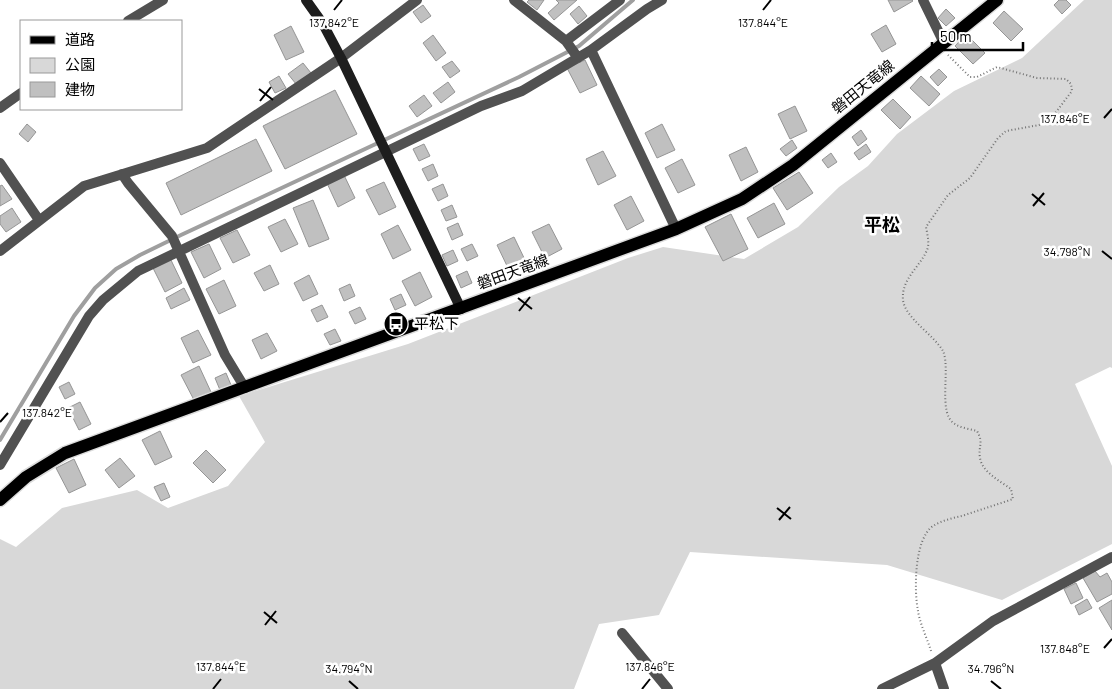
<svg xmlns="http://www.w3.org/2000/svg" width="1112" height="689" viewBox="0 0 1112 689" font-family="Barlow,'Noto Sans JP',sans-serif">
  <style>
    .green { fill: #d8d8d8 }
    .lines { fill: none; stroke-linecap: round; stroke-linejoin: round }
    .stream { stroke: #9f9f9f; stroke-width: 4 }
    .building { fill: #c0c0c0; stroke: #959595 }
    .primary-casing { stroke: #dbdbdb; stroke-width: 15 }
    .path { stroke: #737373; stroke-width: 2; stroke-dasharray: 1 2.5; stroke-linecap: butt }
    .street { stroke: #515151; stroke-width: 10 }
    .secondary { stroke: #1e1e1e; stroke-width: 10 }
    .primary { stroke: #000; stroke-width: 12 }
    .ticks { fill: none; stroke: #000; stroke-width: 2 }
    .labels { text-anchor: middle; stroke-width: 5; stroke-linejoin: round; paint-order: stroke }
    .street-label { font-size: 15px; fill: #000; stroke: #fff }
    .poi-label { font-size: 15px; fill: #000; stroke: #fff; text-anchor: start }
    .quarter-label { font-size: 18px; font-weight: bold; fill: #000; stroke: #fff }
    .ticks-label { font-size: 12px; text-anchor: middle; fill: #000; stroke: #fff; stroke-width: 5; stroke-linejoin: round; paint-order: stroke }
  </style>
  <rect width="100%" height="100%" fill="#fff"/>
  <path class="green" d="M1084,0H1112V368L1110,367L1075,384L1112,466V544L1002,600L887,565L690,552L659,615L599,624L574,689H0V539L16,547L62,508L137,490L168,508L228,486L265,442L239,396L408,344L628,258L663,247L744,259L798,227L839,187L868,166L897,134L954,91L1022,58Z"/>
  <g class="lines">
    <path class="stream" d="M0,440L74,316L95,288L116,269L140,255L181,235L519,77L579,46L633,0"/>
  </g>
  <path class="building" d="M529,0H544L537,10L527,2Z
    M556,0H577L554,20L548,13L559,3Z
    M888,0H912L913,1L894,12Z
    M1059,0H1066L1071,5L1062,14L1054,5Z
    M423,5L431,16L421,23L413,12Z
    M579,6L587,16L578,24L570,14Z
    M946,9L955,18L946,26L938,18Z
    M1004,11L1023,29L1011,41L993,23Z
    M886,25L896,44L882,52L871,34Z
    M291,26L304,52L286,60L274,35Z
    M966,34L985,53L973,64L955,46Z
    M433,35L446,53L436,61L423,43Z
    M585,60L597,85L580,93L567,68Z
    M452,61L460,71L450,78L442,67Z
    M303,63L311,73L296,84L288,74Z
    M939,69L947,77L938,86L930,77Z
    M279,76L286,88L275,93L269,82Z
    M921,76L940,94L929,106L910,88Z
    M448,82L455,92L441,103L433,93Z
    M335,90L357,134L285,169L263,126Z
    M424,95L432,106L417,117L409,106Z
    M893,99L911,117L900,129L881,110Z
    M795,106L807,131L790,139L778,114Z
    M27,124L36,132L28,142L19,134Z
    M662,124L675,150L657,158L645,133Z
    M861,130L867,139L858,146L852,137Z
    M256,139L272,171L181,215L166,183Z
    M792,140L797,148L786,156L780,149Z
    M424,144L430,156L419,161L413,149Z
    M866,144L871,152L859,160L854,153Z
    M746,147L758,172L741,181L729,155Z
    M603,151L616,176L598,185L586,159Z
    M831,153L837,162L828,168L822,160Z
    M682,159L695,185L678,193L665,168Z
    M433,164L438,176L428,181L422,169Z
    M799,172L813,193L787,210L773,188Z
    M343,173L355,198L338,207L326,181Z
    M384,182L396,207L379,215L366,190Z
    M443,184L448,196L438,201L432,189Z
    M2,185L12,199L0,206V186Z
    M631,196L644,221L627,230L614,205Z
    M313,200L329,239L309,247L293,208Z
    M774,203L785,224L758,238L747,218Z
    M452,205L457,217L446,221L441,210Z
    M12,208L21,222L6,232L0,224V216Z
    M731,214L748,249L723,261L705,227Z
    M285,219L298,244L281,252L268,227Z
    M458,223L463,235L452,240L447,228Z
    M549,224L562,249L545,258L532,232Z
    M398,225L411,250L393,259L381,234Z
    M237,230L250,255L233,263L220,238Z
    M514,237L526,262L509,270L497,245Z
    M209,244L221,269L204,278L191,252Z
    M472,244L478,256L467,261L461,249Z
    M453,250L458,261L447,266L442,255Z
    M170,258L182,283L165,292L152,266Z
    M270,265L279,284L264,291L254,273Z
    M467,271L472,283L461,288L456,276Z
    M420,272L432,297L415,306L402,281Z
    M309,275L318,294L303,301L294,283Z
    M224,280L236,306L219,314L206,289Z
    M350,284L355,296L344,301L339,289Z
    M184,288L190,300L171,309L166,298Z
    M401,294L406,305L395,310L390,299Z
    M322,305L328,317L317,322L311,310Z
    M360,307L366,319L355,324L349,312Z
    M335,329L341,341L330,345L324,334Z
    M198,330L211,355L193,363L181,338Z
    M267,333L277,351L261,359L252,340Z
    M199,366L211,392L194,400L181,375Z
    M226,373L231,385L220,390L215,378Z
    M69,382L75,394L65,399L59,387Z
    M80,402L91,424L79,430L68,408Z
    M160,431L172,457L155,465L142,440Z
    M206,450L226,470L213,483L193,463Z
    M120,458L135,476L119,488L105,470Z
    M74,459L86,485L69,493L56,468Z
    M164,483L170,497L161,501L154,487Z
    M1095,571L1100,577L1107,573L1112,582V594L1097,602L1083,578Z
    M1076,583L1083,598L1071,604L1064,589Z
    M1087,599L1092,608L1079,615L1075,606Z
    M1112,600V630L1099,608Z"/>
  <g class="lines">
    <defs>
      <path id="primary" d="M0,500L26,477L65,453L676,229L742,199L793,165L997,0"/>
    </defs>
    <use href="#primary" class="primary-casing"/>
    <path class="path" d="M931,651C927,638 920,624 918,611C914,591 914,539 933,526C941,521 952,518 962,516C979,510 996,505 1013,499L1011,489C1000,481 982,472 980,458C978,446 984,443 977,431C970,429 961,428 955,424C937,414 951,369 943,351C934,335 905,318 903,300C901,279 920,267 927,250C930,244 927,233 926,227L948,195L970,178L998,138L1006,131L1039,125L1053,116L1072,91L1071,84L1066,79L1037,78L997,67L977,77H970L948,55"/>
    <path class="street" d="M514,0L566,41L578,58
      M923,0L944,43
      M128,21L163,0
      M566,41L620,0
      M591,50L676,229
      M0,108L21,93
      M0,163L39,220
      M122,174L128,183L172,236L225,355L245,388
      M0,251L84,186L207,148L341,58L417,0
      M0,465L89,316L103,300L138,271L481,106L522,91L591,50L647,9L662,0
      M622,633L668,689
      M935,663L944,689
      M882,689L935,663L993,621L1112,557"/>
    <path class="secondary" d="M306,0L323,24L341,58L461,309"/>
    <use href="#primary" class="primary"/>
  </g>
  <path class="ticks" d="M334,10L342,0M763,10L771,0M259,89L273,100M260,101L271,87M1104,118L1112,109M1032,194L1045,205M1033,206L1044,193M1102,251L1112,259M518,298L532,309M519,311L530,297M0,422L8,413M777,508L791,519M779,520L790,507M264,612L277,623M265,625L276,611M1104,648L1112,639M349,681L358,689M991,681L1001,689M213,689L221,679M642,689L650,679"/>
  <defs>
    <symbol id="bus-disc" viewBox="-11 -11 22 22"><circle r="9.5" fill="#000" stroke="#fff"/><path d="M-5-6H5V4H4V6H2V4H-2V6H-4V4H-5ZM-3.5-4V0h7V-4ZM-3.5 1.2v1.5H-2V1.2ZM2 1.2v1.5H3.5V1.2Z" fill="#fff"/></symbol>
  </defs>
  <g fill-rule="evenodd">
    <use href="#bus-disc" x="382" y="310" width="28" height="28"/>
  </g>
  <g class="labels">
    <g class="street-label">
      <text transform="translate(863 87) rotate(-39)" y="5">磐田天竜線</text>
      <text transform="translate(513 272) rotate(-20)" y="5">磐田天竜線</text>
    </g>
    <g class="poi-label">
      <text x="414" y="329">平松下</text>
    </g>
    <g class="quarter-label">
      <text x="882" y="231">平松</text>
    </g>
  </g>
  <g class="ticks-label">
    <text x="334" y="27">137.842°E</text>
    <text x="763" y="27">137.844°E</text>
    <text x="1065" y="123">137.846°E</text>
    <text x="1067" y="256">34.798°N</text>
    <text x="47" y="417">137.842°E</text>
    <text x="1065" y="653">137.848°E</text>
    <text x="221" y="671">137.844°E</text>
    <text x="650" y="671">137.846°E</text>
    <text x="349" y="673">34.794°N</text>
    <text x="991" y="673">34.796°N</text>
  </g>
  <rect x="20" y="20" width="162" height="90" fill="#ffffff" stroke="#999999"/>
  <rect x="30" y="36" width="25" height="8" fill="#000000" stroke="#999999"/>
  <text x="65" y="45" font-size="15" fill="#000000">道路</text>
  <rect x="30" y="58" width="25" height="15" fill="#d8d8d8" stroke="#999999"/>
  <text x="65" y="70" font-size="15" fill="#000000">公園</text>
  <rect x="30" y="82" width="25" height="15" fill="#c0c0c0" stroke="#999999"/>
  <text x="65" y="95" font-size="15" fill="#000000">建物</text>
  <path d="M932 42v8h91v-8" fill="none" stroke="#000000" stroke-width="2.5"/>
  <text x="940" y="42" font-size="15" fill="#000000" stroke="#ffffff" stroke-width="4" paint-order="stroke">50 m</text>
</svg>
